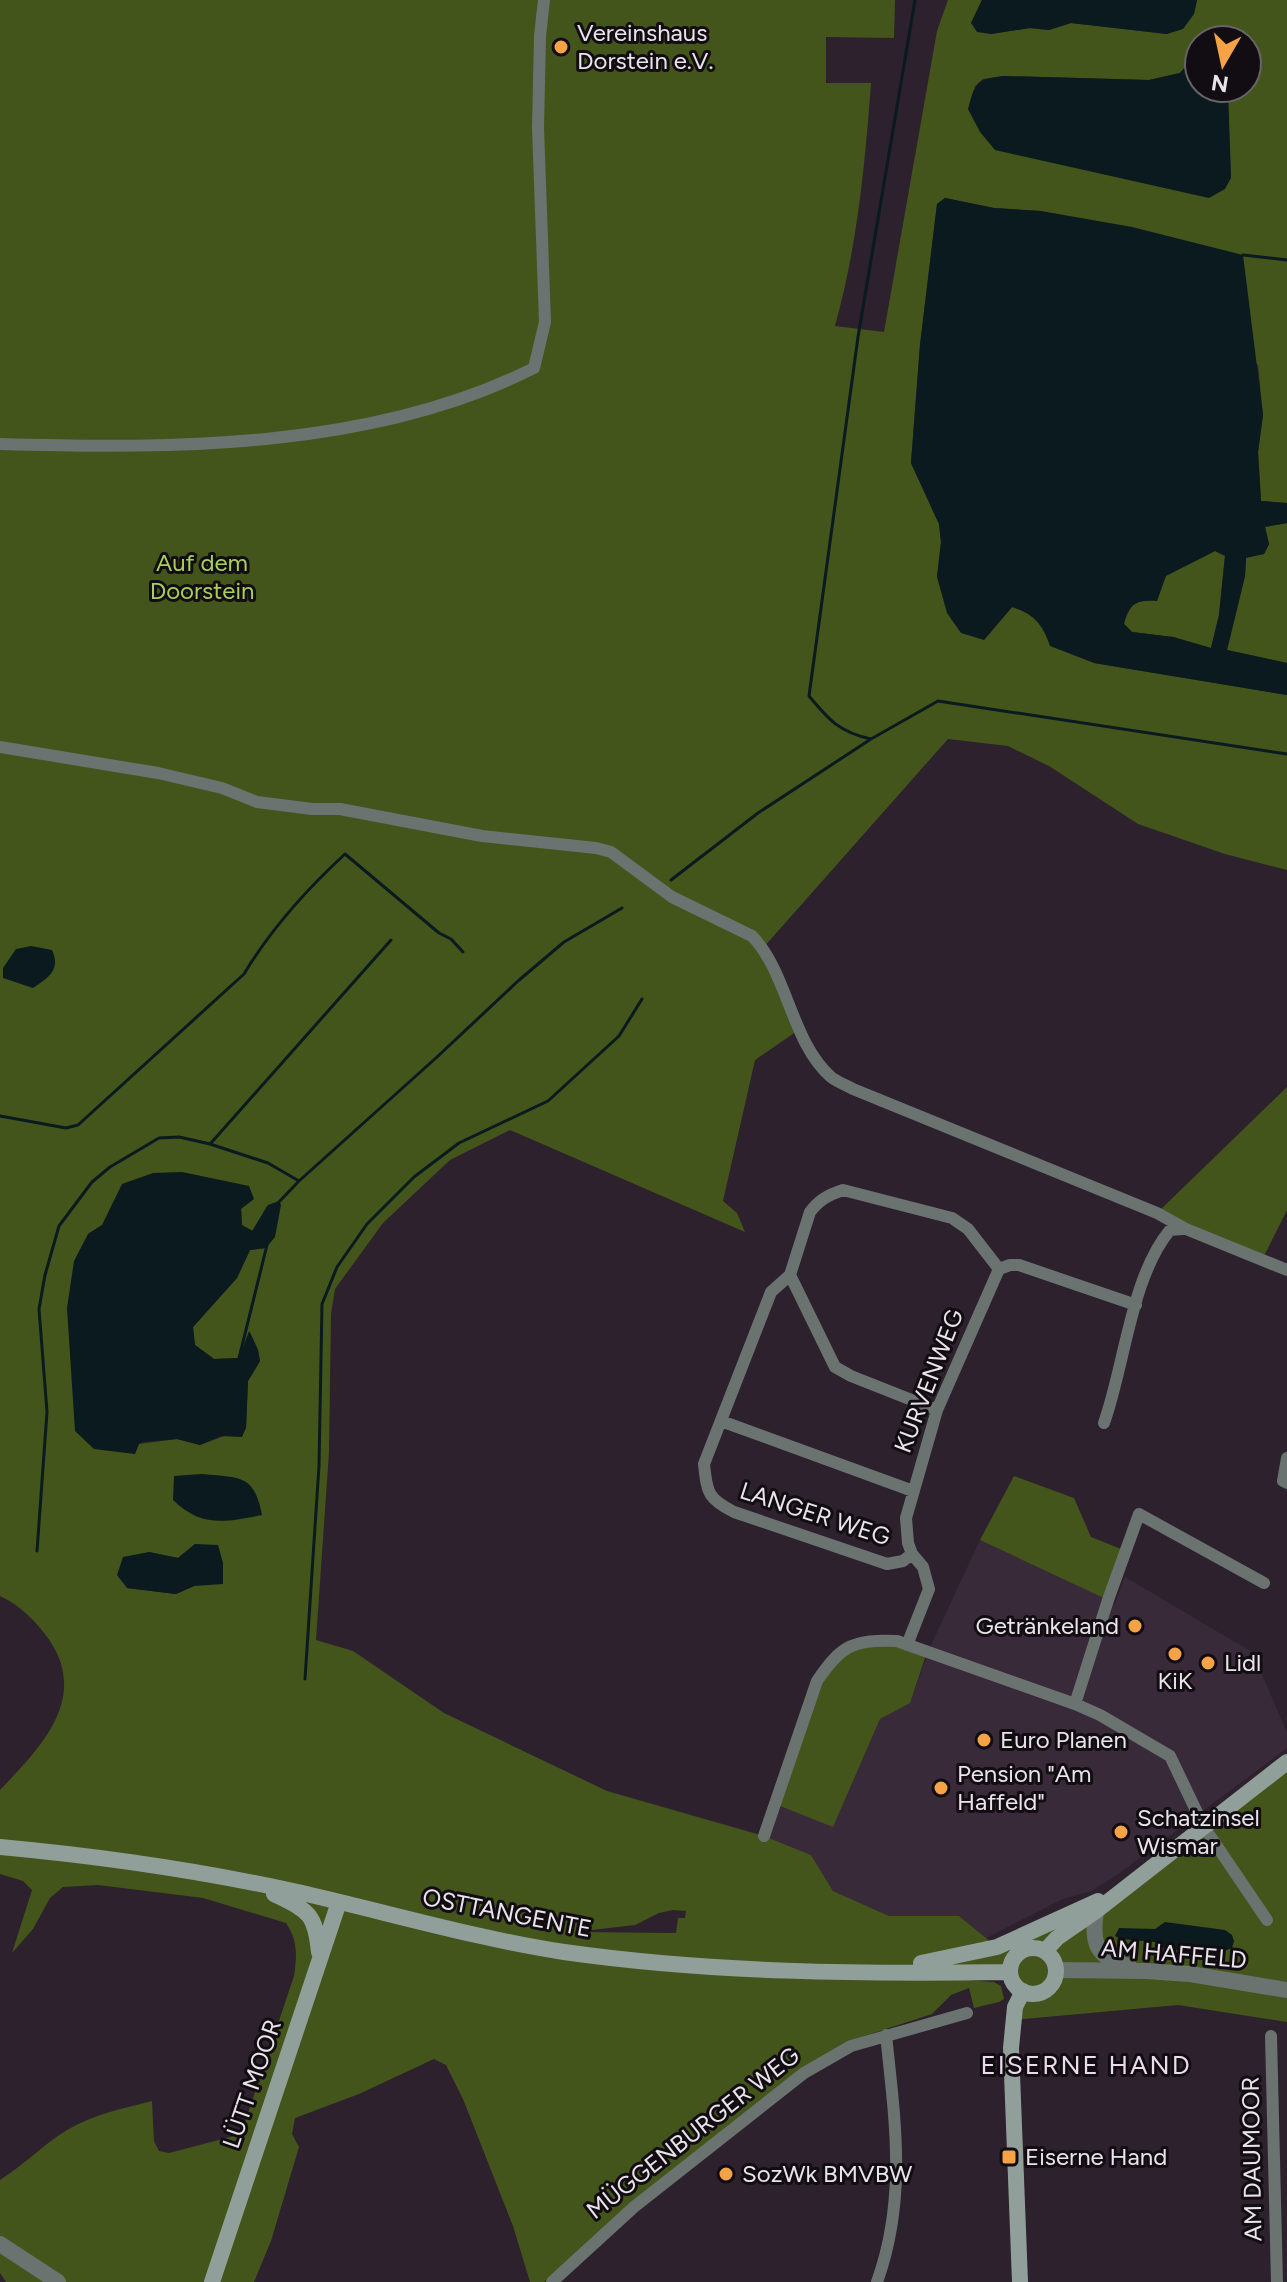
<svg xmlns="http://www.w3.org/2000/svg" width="1287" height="2282" viewBox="0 0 1287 2282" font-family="Figtree,sans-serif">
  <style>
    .built { fill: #392a3a }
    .green { fill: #43551b; fill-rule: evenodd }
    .water { fill: #0a1a1e; fill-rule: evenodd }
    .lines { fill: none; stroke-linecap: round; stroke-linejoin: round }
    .stream { stroke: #0a1a1e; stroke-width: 3 }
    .minor { stroke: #6a7370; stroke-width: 12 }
    .tertiary { stroke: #6a7370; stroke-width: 16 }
    .secondary { stroke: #919f9a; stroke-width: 16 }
    .poi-dot { fill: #f5a346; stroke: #120d12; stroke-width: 3 }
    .labels { text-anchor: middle; stroke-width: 6; stroke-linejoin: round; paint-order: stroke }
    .poi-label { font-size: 24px; fill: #eae3ea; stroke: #120d12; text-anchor: start }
    .park-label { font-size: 24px; fill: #a9ce5c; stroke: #120d12 }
    .street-label { font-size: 24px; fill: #eae3ea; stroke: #120d12 }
    .neighbourhood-label { font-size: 26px; letter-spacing: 2px; fill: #e9dbea; stroke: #120d12 }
  </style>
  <rect width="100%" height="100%" fill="#2c212d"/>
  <path class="built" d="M980,1540L1115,1603L1125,1577L1264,1659L1259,1668L1287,1732V1748L1117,1875L1091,1891L1063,1899L986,1938L959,1916H889L833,1891L811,1855L764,1836L775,1804L833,1826L880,1719L910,1702L931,1645Z"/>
  <path class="green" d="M0,0H895L894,38L826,37V83H871C865,166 857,247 835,326L884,332L937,31L948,0H982L971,23L991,34L1030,28L1049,30L1071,23L1167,34L1194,13L1197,0H1287V503L1261,501L1258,452L1263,415L1258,365L1041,211L994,208L945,198L937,204L920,345L911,463L939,524L941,542L937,577L984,640L1012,607L1026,612L1094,663L1287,695V870L1225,854L1138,824L1049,766L1008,746L948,739L763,948L800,1029L755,1060L723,1201L737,1213L745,1232L510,1130L450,1160L383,1223L335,1289L331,1314L329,1452L316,1640L353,1651L444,1713L607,1791L764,1836L811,1855L833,1891L889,1916H959L997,1947L1118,1893L1287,1762V2022L1178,2005L1013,2020L1021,1994L1011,1985L1008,1972L922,1977L994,1982L1001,1986L1004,1999L999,2002L974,2008L969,1988L951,1995L932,2014L849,2041L631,2203L544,2282H530L513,2226L463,2099L446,2065L434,2059L359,2094L295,2118L292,2134L299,2147L271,2241L254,2282H6L0,2273V2180C24,2165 44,2144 67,2130C92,2115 124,2108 152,2101L154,2141L159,2151L169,2153L234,2136L243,2128L294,1976C297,1956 298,1941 286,1923L203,1898L98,1885L63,1887L50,1898L33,1929L12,1953L32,1890L23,1881L0,1874V1790C39,1749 89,1700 50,1641C38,1623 20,1605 0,1596ZM1215,36V40H1247V88H1227L1231,178L974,87L983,79L1003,76L1149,80L1180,73L1199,51V40ZM267,1206L266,1248L250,1250L237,1278L193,1327L195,1345L214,1359L239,1358L250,1332L258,1350L260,1361L248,1381L246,1428L200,1445L177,1439L139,1444L88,1234L102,1225L241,1208L242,1225L253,1231ZM195,1544L194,1586L176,1594L127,1588L149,1552L178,1558ZM673,1910L686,1911L685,1918H678L676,1933L574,1932L635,1925L659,1913Z
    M1287,523V663L1227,650L1245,576L1246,557L1264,554L1269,544L1265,527Z
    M1215,551L1225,555L1219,615L1211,648L1173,637L1132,632L1124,624C1130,603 1136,600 1157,600L1165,576Z
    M1287,1087V1210L1261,1262L1157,1213Z
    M1014,1476L1074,1498L1091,1537L1126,1551L1108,1600L980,1540Z
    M874,1640L927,1652L910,1703L880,1719L833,1827L775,1804L831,1659Z"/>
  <path class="water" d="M982,0H1197L1194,14L1183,29L1167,34L1071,23L1049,30L1030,28L991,34L977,32L971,23Z
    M1199,51V88L1228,89L1231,178L1225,189L1209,198L995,150L980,132L968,109C975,82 976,80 1003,76L1149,80L1180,73Z
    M945,198L994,208L1041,211L1132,227L1243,255L1263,415L1258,452L1261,501L1287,503V523L1265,527L1269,544L1264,554L1246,558L1245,576L1227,650L1287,663V695L1094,663L1050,646C1043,625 1034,614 1012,607L984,640L961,633L947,613L937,577L941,542L939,524L911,463L920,345L937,204ZM1215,551L1225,556L1219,615L1211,648L1173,637L1132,632L1124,624C1129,603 1136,600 1157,601L1166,576Z
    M31,946L52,950C61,970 49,977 33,988L3,978V968L16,949Z
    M182,1172L249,1186L254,1199L241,1209L242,1225L252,1231L268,1205L279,1201L281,1205L275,1237L266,1248L250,1250L237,1278L193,1327L195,1345L214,1359L239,1358L249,1331L258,1350L260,1361L248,1381L246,1428L242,1437L221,1436L200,1445L177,1439L142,1442L139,1444L135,1454L94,1449L75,1431L67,1308L74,1261L88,1234L102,1225L122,1184L153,1173Z
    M202,1474C239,1478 254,1473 262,1515C225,1522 202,1528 173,1500L174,1476Z
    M195,1544L218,1545L223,1563V1584L194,1586L176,1594L127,1588L117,1575L123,1557L149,1552L178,1558Z
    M1165,1922L1225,1930L1232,1935L1234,1941L1232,1948L1224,1951L1166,1950L1155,1942L1120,1939L1115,1936L1119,1928L1155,1929Z"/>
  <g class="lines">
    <path class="stream" d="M1243,255L1287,260
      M871,739C839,732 829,720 809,696L858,337L915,0
      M671,880L758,813L871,739L938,701L1287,754
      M0,1116L66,1128L78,1125L244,974C271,929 307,889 345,854L439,933L451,939L463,952
      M211,1143L391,940
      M278,1203L299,1181L437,1057L518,981L564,942L622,908
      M239,1358L267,1245
      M37,1551L47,1412L39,1309L45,1275L59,1226L92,1182L110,1167L159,1138L179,1137L210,1144L268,1163L299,1181
      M305,1679L319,1466L322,1304L337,1267L367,1224L414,1177L459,1143L548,1101L619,1036L642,999"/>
    <path class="minor" d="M0,444C176,449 373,449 534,368L545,322L538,128L540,36L544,0
      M0,747L158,773L222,788L257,802L312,809H340L482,836L596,848L611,852L672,897L752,936C788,973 791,1042 831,1077C837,1082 846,1085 853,1089L1157,1213L1186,1229L1287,1270
      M790,1275L835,1367L851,1376L937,1410
      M721,1421L913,1491
      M1104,1423C1125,1364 1131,1277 1170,1230L1183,1229
      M1287,1458L1283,1481L1287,1483
      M912,1554L903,1561L887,1564L734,1512C708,1499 707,1493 704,1464L771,1292L790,1275L810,1212C819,1200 828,1195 843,1190L952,1218L968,1229L999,1269
      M907,1645L929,1589L923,1567L912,1554L908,1543L906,1518L937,1410L999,1269L1010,1265H1019L1136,1305
      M1075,1704L1108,1600L1139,1514L1264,1583
      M764,1836L817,1681C841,1645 854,1639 897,1641L1075,1704L1100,1715L1170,1756L1204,1827L1267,1920
      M1271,2036L1277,2282
      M552,2282L634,2207L804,2073L851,2046L967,2013
      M877,2282C907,2199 895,2121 886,2035"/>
    <path class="tertiary" d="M1096,1911C1091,1943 1096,1958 1129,1966
      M1056,1970L1146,1971L1190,1974L1287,1990
      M0,2244L58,2282"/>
    <path class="secondary" d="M0,1847C98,1856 196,1870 293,1891C383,1911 473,1938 564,1952C712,1973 861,1974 1010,1972
      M274,1894C308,1911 315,1912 319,1952
      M1010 1971a23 23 0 1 1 46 0a23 23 0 1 1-46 0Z
      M1045,1951L1057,1938L1096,1911L1287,1762
      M921,1963L997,1947L1098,1901
      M212,2282L339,1902
      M1020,2282L1011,2048L1015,2007L1023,1991"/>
  </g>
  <g class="poi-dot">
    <circle cx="561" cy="47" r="8"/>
    <circle cx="1135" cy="1626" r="8"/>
    <circle cx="1175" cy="1654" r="8"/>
    <circle cx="1208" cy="1663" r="8"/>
    <circle cx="984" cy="1740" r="8"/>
    <circle cx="941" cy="1788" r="8"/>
    <circle cx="1121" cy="1832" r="8"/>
    <rect x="1001" y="2149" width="16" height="16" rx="4"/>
    <circle cx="726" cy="2174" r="8"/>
  </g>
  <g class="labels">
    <g class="poi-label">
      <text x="577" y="41">Vereinshaus<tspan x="577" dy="28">Dorstein e.V.</tspan></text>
      <text x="1119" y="1634" text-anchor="end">Getränkeland</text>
      <text x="1224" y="1671">Lidl</text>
      <text x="1175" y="1689" text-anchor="middle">KiK</text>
      <text x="1000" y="1748">Euro Planen</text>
      <text x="957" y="1782">Pension "Am<tspan x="957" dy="28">Haffeld"</tspan></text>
      <text x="1137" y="1826">Schatzinsel<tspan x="1137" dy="28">Wismar</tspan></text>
      <text x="1025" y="2165">Eiserne Hand</text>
      <text x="742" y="2182">SozWk BMVBW</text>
    </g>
    <g class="park-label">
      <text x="202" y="571">Auf dem<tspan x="202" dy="28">Doorstein</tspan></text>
    </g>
    <g class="street-label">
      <text transform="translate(929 1381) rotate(-69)" y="8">KURVENWEG</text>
      <text transform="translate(815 1514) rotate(18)" y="8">LANGER WEG</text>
      <text transform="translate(507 1913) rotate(11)" y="8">OSTTANGENTE</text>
      <text transform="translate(1174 1954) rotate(5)" y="8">AM HAFFELD</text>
      <text transform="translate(252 2084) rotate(-71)" y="8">LÜTT MOOR</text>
      <text transform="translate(693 2133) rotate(-38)" y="8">MÜGGENBURGER WEG</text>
      <text transform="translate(1252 2159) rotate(-91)" y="8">AM DAUMOOR</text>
    </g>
    <g class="neighbourhood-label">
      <text x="1086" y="2074">EISERNE HAND</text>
    </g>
  </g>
  <g transform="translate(1223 64) rotate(189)"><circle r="38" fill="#120d12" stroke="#686368" stroke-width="2"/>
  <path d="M0-6L14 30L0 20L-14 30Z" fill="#f5a346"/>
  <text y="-12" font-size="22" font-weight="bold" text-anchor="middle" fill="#eae3ea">N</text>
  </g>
</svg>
